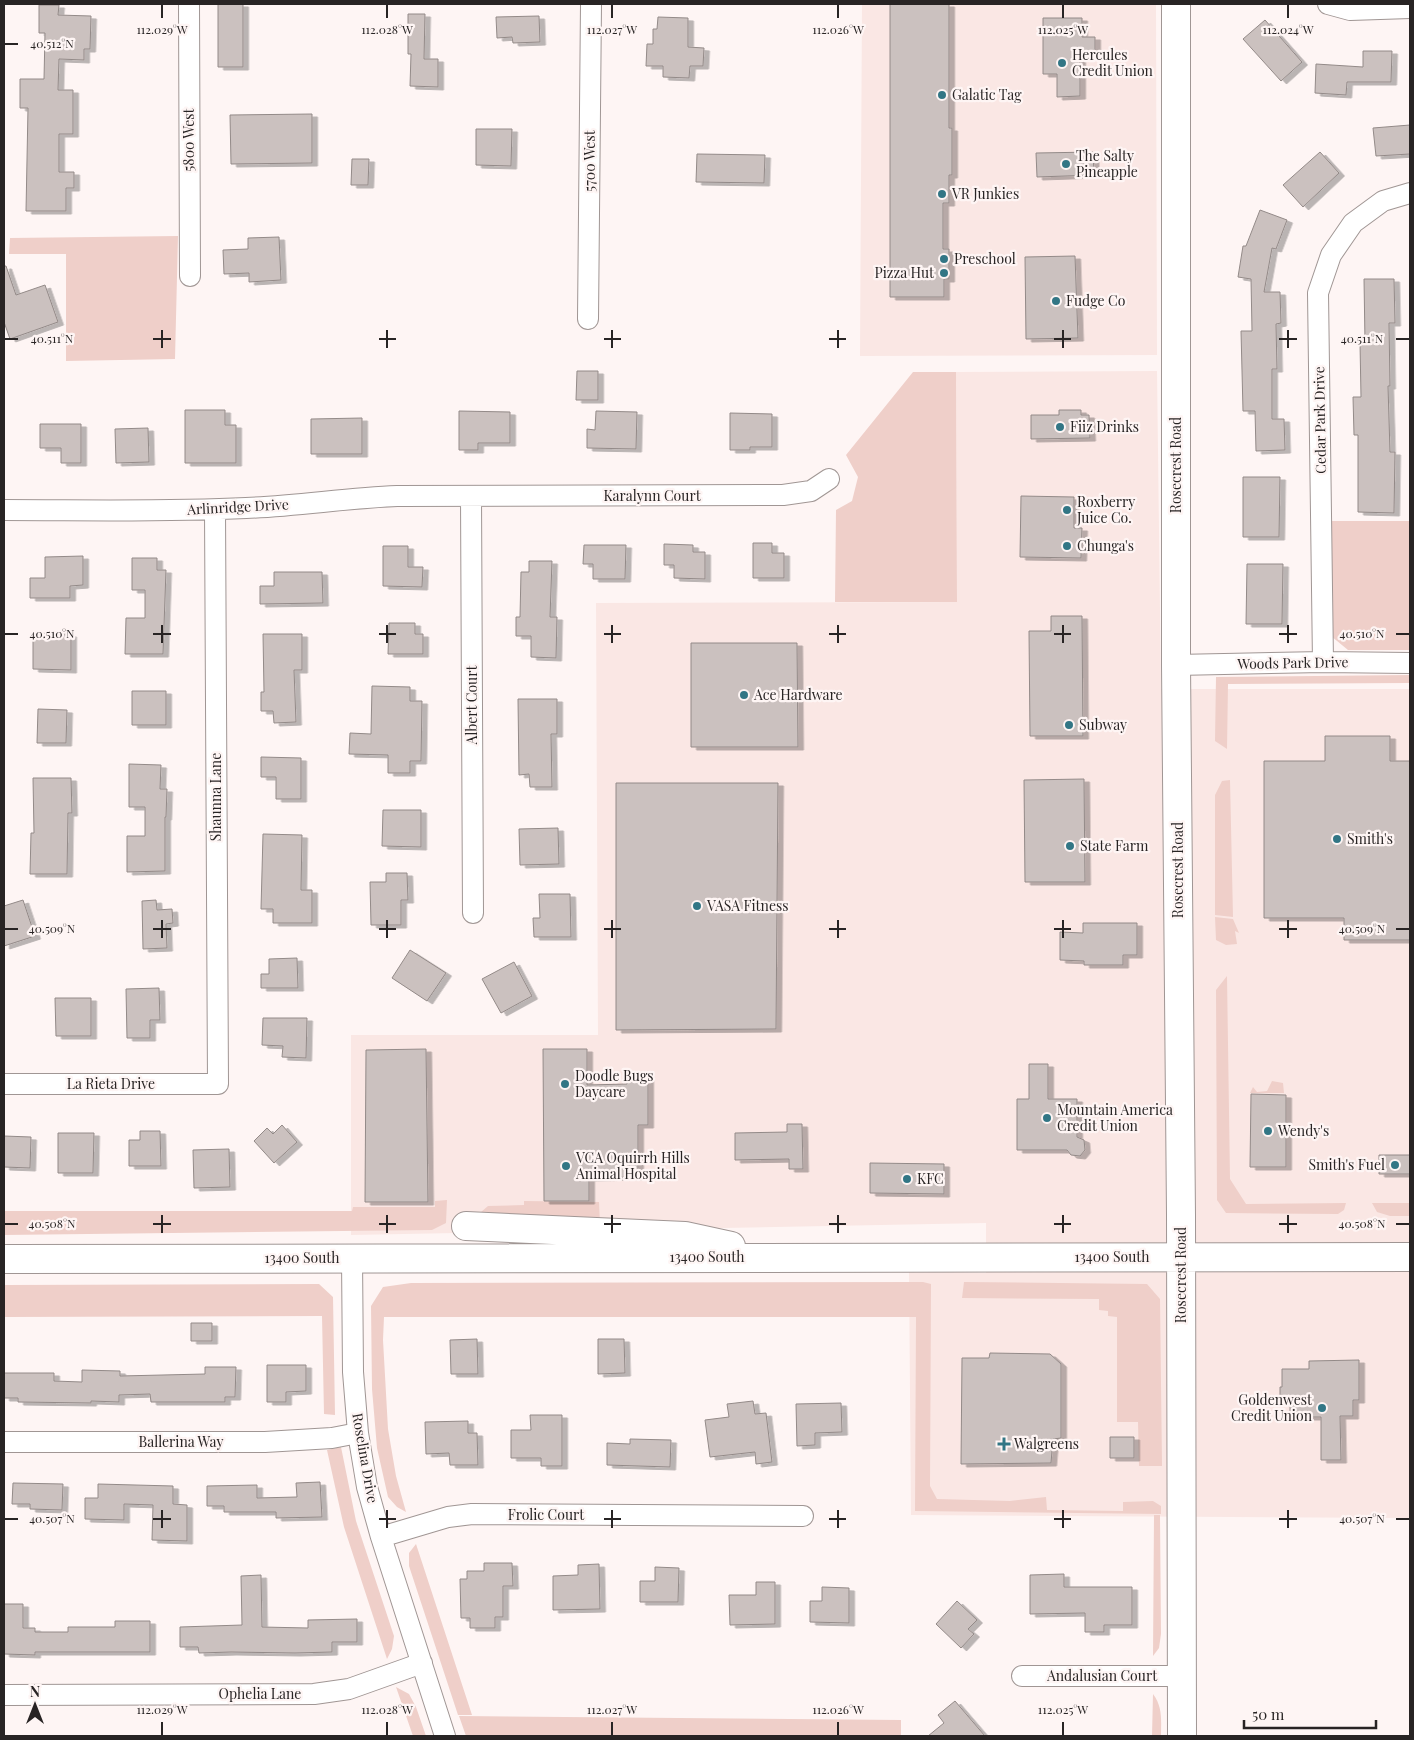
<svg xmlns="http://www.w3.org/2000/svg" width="1414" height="1740" viewBox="0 0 1414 1740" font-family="'Playfair Display',serif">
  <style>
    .built { fill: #fae7e4 }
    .green { fill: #efcfc9 }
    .building { fill: #cbc1bf; stroke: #938a88; filter: url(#shadow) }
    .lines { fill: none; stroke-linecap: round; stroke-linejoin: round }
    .street-casing { stroke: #a09694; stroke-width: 22 }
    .secondary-casing { stroke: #a09694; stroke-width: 30 }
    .street { stroke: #fff; stroke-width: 20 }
    .secondary { stroke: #fff; stroke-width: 28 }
    .ticks { fill: none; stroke: #282424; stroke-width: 2 }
    .poi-dot { fill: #327685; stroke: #fef5f4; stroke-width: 2 }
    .labels { text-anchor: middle; stroke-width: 4.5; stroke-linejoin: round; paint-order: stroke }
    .poi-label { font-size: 14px; fill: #282424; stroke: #fef5f4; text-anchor: start }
    .street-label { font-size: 14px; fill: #282424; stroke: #fef5f4 }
    .ticks-label { font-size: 12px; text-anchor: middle; fill: #282424; stroke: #fef5f4; stroke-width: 4.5; stroke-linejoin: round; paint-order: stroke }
  </style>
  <defs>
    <filter id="shadow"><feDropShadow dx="5.5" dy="3" stdDeviation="0" flood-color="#0004"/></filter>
  </defs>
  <rect width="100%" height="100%" fill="#fef5f4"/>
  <path class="built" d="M862,4H1156L1157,355L860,356Z
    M1157,371L1161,689H1410V1518L911,1515L909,1271L986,1273V1223L351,1235V1035H598L596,603L957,602L956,372Z"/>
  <path class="green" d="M178,236L175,359L66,361V254H9L10,238Z
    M913,372H956L957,602H835L836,510L852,501L858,477L846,455Z
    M1329,521H1410V650H1348L1331,636Z
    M1410,675V683L1228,684L1227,749L1215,741L1216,677Z
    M1230,780L1233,917L1215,915V795L1222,781Z
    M1215,917L1233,919L1239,933L1235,931L1237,944L1226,945L1216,940Z
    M1227,976L1230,1179L1246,1204L1346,1203L1344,1210L1338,1214L1226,1213L1217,1200L1216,990Z
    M1272,1081L1283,1083L1284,1093H1250L1253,1087L1257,1092L1267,1091Z
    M447,1200L446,1223L432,1230L4,1235V1211H352L353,1207H435V1201Z
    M524,1201L599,1202L600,1225L482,1222L481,1212L488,1206L524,1205Z
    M1372,1203H1410V1216H1390L1377,1212Z
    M923,1282L931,1284L930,1486L937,1499L1010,1501L1046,1497L1047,1510L1123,1511V1502L1153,1501L1161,1506V1514L915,1511L916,1317H384L383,1340L388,1429L396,1476L406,1512L397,1507L388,1497L377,1448L372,1389L371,1306L383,1287L411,1283Z
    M964,1282L1147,1284L1160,1299L1162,1466H1139L1138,1422H1117V1317L1108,1316V1311L1099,1310V1299L962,1298Z
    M319,1284L333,1297L335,1415L324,1414L322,1316L4,1317V1285Z
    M341,1447L356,1521L394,1636L392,1649L387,1659L344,1527L327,1450Z
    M1154,1515H1160L1161,1634L1159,1648L1153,1656Z
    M416,1544L472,1715H458L409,1566V1553Z
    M396,1687L409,1694L416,1707L426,1736H413Z
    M1153,1694C1163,1707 1161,1721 1161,1736H1152Z
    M459,1716L901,1720V1736H466Z"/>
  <path class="building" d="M218,4H243V67H218Z
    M890,4H949V128H952V175H949V203H943V249H949V279H944V297H890Z
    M39,5H59L58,15L91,16L90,49H84V60L59,59L58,90H73V134H59V172H74V188H66V211H26L28,108H20V79H44L45,33H39Z
    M408,14H425L424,59H438V87L410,86L411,54H408Z
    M539,16L540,42L513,43L512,37L497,38L496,17Z
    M658,17L688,18V47L704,48L703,66H690L689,78L663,77V66H646L647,44H653V29H657Z
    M1043,18H1082V37H1095V51H1080V96L1057,97V74H1043Z
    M1265,20L1302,62L1281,81L1243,39Z
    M1363,51H1392L1391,82H1347L1346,95L1315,93L1316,64L1363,67Z
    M312,114V163L231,164L230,115Z
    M1410,125V154L1376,156L1373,128Z
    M476,129H512L511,166L476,165Z
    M1093,152L1094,175L1037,177L1036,153Z
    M1320,152L1339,173L1303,207L1283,185Z
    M697,154L765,155L764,183L696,182Z
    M352,159H369L368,185H351Z
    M1260,210L1287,220L1276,249L1272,248L1264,292H1280L1281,323L1276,324L1277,369H1272V419H1284L1285,450L1256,451L1255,411H1243L1241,331H1252L1251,279L1238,277L1243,246H1246Z
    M279,237L281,280L249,282V273L224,274L223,250L248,249V238Z
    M1075,256L1078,338L1026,339L1025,257Z
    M4,266H6L16,295L45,285L58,322L10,339L4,322Z
    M1364,279H1394L1395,323H1389L1390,386H1388L1390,452H1395L1394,513L1358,512V435H1354L1353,397H1361L1360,343H1365Z
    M577,371H598V400H576Z
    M185,410H225V425H236V463H185Z
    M1059,410H1081V415H1089L1090,438L1031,439V415H1059Z
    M459,411L510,412V443H478V450H459Z
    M596,411L637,412L636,449L587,448V429L595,430Z
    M730,413L772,414V447H750V450H730Z
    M362,418V454H311V419Z
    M40,424H81V463H61V448H40Z
    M148,428L149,462L116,463L115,429Z
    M1243,477H1280L1279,537H1243Z
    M1021,496L1074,497V528H1082L1081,558L1020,557Z
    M753,543H772V553H784V578H753Z
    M664,544L693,545V552H705V579L674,578V565H664Z
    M584,545H626L625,579H593V564H583Z
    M383,546H408V567H423L422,587L383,586Z
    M83,556V585L70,586V598H30V578H45V557Z
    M132,558H157V570H166L163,654H125L126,618H145V590H132Z
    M529,561H552L550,617H557L556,658L531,657V636H516V617H520L521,572H529Z
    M1247,564H1283L1282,624H1246Z
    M274,572H322L323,603L260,604V586H274Z
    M1051,616H1082L1083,736H1030L1029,631H1051Z
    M389,623H415V634H423V654H388Z
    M33,633L71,634V670L33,669Z
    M263,634H302V670H294L296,722L274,723L273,711H261V692H264Z
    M691,643H797L798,747H691Z
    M372,686L410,687V701H422L421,761H410V773H388V755L349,754L350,733L371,734Z
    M132,691H166V725H132Z
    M518,699H557V734H551L552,787H530L529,774L519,775Z
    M38,709L67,710L66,743H37Z
    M1325,736H1390V761H1410V940H1344V918H1264V761H1325Z
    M261,757L301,758V799H276V777H261Z
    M129,764L161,765L160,789H167L166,817H165V871L127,872V836H145V807H129Z
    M33,778H71L72,813H68L67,874H30L31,833H34Z
    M1084,779L1085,882H1025L1024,780Z
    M616,783H778L776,1029L616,1030Z
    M383,810H421V847L382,846Z
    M558,828L559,864L520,865L519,829Z
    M263,834L302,835L301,890H312V923H273V909H261Z
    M386,873H407L408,900H401V925H371L370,882H386Z
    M539,894H570L571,937H534L533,918H540Z
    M23,900L35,936L4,946V906Z
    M156,900L157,910L172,909L173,923L166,924L167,948L143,949L142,901Z
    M1083,923H1137V955H1123V965H1084V961L1060,960V932L1083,933Z
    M410,950L446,973L427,1001L392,978Z
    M297,958L298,988H261V974H269V959Z
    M514,962L532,996L501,1013L482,979Z
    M159,988L160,1020H150V1038H127L126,989Z
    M55,998H91V1036H56Z
    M263,1018H307L306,1058L282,1057L283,1046L262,1045Z
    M426,1049L428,1202H365L366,1050Z
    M543,1049H587V1085L627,1084V1074H648V1125H638V1177L589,1178V1201H544Z
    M1029,1064H1048V1099H1077V1137L1084,1140L1085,1150L1080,1156L1071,1155L1067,1150H1017V1099H1029Z
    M1251,1094L1286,1095V1167H1250Z
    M787,1124H802L803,1169H789V1159L735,1160V1133L787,1132Z
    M282,1125L297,1142L274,1163L254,1141L267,1128L273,1134Z
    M140,1131H160L161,1166H129V1140H140Z
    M58,1133H94L93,1173H58Z
    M4,1136L31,1137L30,1168L4,1167Z
    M229,1149L230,1187L194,1188L193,1150Z
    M1379,1155H1410V1174H1379Z
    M870,1163L944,1164V1194L870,1193Z
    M191,1323H212V1341H191Z
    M477,1339L478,1374H451L450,1340Z
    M598,1339H624L625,1373L598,1374Z
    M990,1353L1050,1354L1061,1364V1438L1053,1439L1051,1463L961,1464L962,1358H989Z
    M1359,1360V1400H1353V1416H1340L1341,1460H1321V1417H1290V1401H1280V1387H1282V1369H1309V1361Z
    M267,1365H306V1391L286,1392V1402H267Z
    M205,1367H236L235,1397H225V1402H151L150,1394L119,1395V1402L91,1401V1403L18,1402V1398H4V1373H54V1381L82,1382V1370L120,1371V1376L205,1374Z
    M753,1401L755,1414L766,1413L772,1462L756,1464L755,1452L710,1457L705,1420L729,1417L727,1404Z
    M841,1403L842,1432L815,1433V1445L797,1446L796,1404Z
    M530,1415H562V1466H541V1458H511V1430H531Z
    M468,1421V1433H477L478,1465H450L449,1453L426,1454L425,1422Z
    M1110,1437H1134V1458H1110Z
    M630,1439L671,1440L670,1467L607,1465V1443L630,1444Z
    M320,1482L322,1517L276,1518V1512H224V1506H207V1486L257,1485V1498L297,1497L296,1483Z
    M13,1483L63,1484L62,1510L30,1509V1504H12Z
    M98,1484L173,1486V1504L187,1505V1541L152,1540L153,1505L124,1504V1520L85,1519V1498H98Z
    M484,1563H512L513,1586H503V1617H495V1628H470V1618H461L460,1579H467V1571H484Z
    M599,1564L600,1609L553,1610V1576L578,1575V1565Z
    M655,1567L679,1568L678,1602H640V1581H655Z
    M1064,1574V1587H1132V1625H1104V1632H1085V1613L1030,1614V1575Z
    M261,1575L262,1627L308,1628V1620L357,1619V1642H332V1652L295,1653L231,1652L199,1653L198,1647H180V1627L242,1625L241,1576Z
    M756,1582H775V1624L730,1625L729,1595H756Z
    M822,1587L849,1588V1623L810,1622V1601H822Z
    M957,1601L977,1620L968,1629L974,1634L961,1648L936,1624Z
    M4,1604H23V1628H35V1632H68V1627H115V1621H150V1652H35V1655L4,1654Z
    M955,1701L985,1736H928L944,1723L938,1715Z"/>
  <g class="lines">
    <defs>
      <path id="street" d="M189,4L190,276
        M1328,4L1350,10L1410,8
        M588,319L591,4
        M471,496L473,913
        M4,510C84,510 166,512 246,508C297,506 347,498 397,496L783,495L811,491L829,479
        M1323,662L1318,293L1331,255L1353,223L1383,201L1410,193
        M1176,665L1323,662L1410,663
        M4,1084H218L215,510
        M352,1258L353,1372L358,1433L367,1487L381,1537L445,1736
        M4,1442H265L332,1438L358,1433
        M381,1537L448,1517L472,1514L803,1516
        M1022,1676H1182
        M4,1695L314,1694L349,1689L422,1663"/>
      <path id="secondary" d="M1176,4V665L1181,1215L1182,1736
        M466,1226L685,1236L731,1246
        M4,1259L1410,1257"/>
    </defs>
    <use href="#street" class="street-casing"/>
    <use href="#secondary" class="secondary-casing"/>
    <use href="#street" class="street"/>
    <use href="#secondary" class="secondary"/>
  </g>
  <path class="ticks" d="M162,5V18M387,5V18M612,5V18M838,5V18M1063,5V18M1288,5V18M5,44H18M162,330V348M387,330V348M612,330V348M838,330V348M1063,330V348M1288,330V348M5,339H18M153,339H171M379,339H396M604,339H621M829,339H846M1054,339H1071M1279,339H1297M1396,339H1409M162,625V643M387,625V643M612,625V643M838,625V643M1063,625V643M1288,625V643M5,634H18M153,634H171M379,634H396M604,634H621M829,634H846M1054,634H1071M1279,634H1297M1396,634H1409M162,920V938M387,920V938M612,920V938M838,920V938M1063,920V938M1288,920V938M5,929H18M153,929H171M379,929H396M604,929H621M829,929H846M1054,929H1071M1279,929H1297M1396,929H1409M162,1215V1233M387,1215V1233M612,1215V1233M838,1215V1233M1063,1215V1233M1288,1215V1233M5,1224H18M153,1224H171M379,1224H396M604,1224H621M829,1224H846M1054,1224H1071M1279,1224H1297M1396,1224H1409M162,1510V1528M387,1510V1528M612,1510V1528M838,1510V1528M1063,1510V1528M1288,1510V1528M5,1519H18M153,1519H171M379,1519H396M604,1519H621M829,1519H846M1054,1519H1071M1279,1519H1297M1396,1519H1409M162,1722V1735M387,1722V1735M612,1722V1735M838,1722V1735M1063,1722V1735"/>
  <g class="poi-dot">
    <circle cx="1062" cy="63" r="5"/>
    <circle cx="942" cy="95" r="5"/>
    <circle cx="1066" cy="164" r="5"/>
    <circle cx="942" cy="194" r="5"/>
    <circle cx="944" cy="259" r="5"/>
    <circle cx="944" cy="273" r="5"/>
    <circle cx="1056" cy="301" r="5"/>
    <circle cx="1060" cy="427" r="5"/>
    <circle cx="1067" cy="510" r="5"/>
    <circle cx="1067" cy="546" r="5"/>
    <circle cx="744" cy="695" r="5"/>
    <circle cx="1069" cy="725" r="5"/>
    <circle cx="1337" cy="839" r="5"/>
    <circle cx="1070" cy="846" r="5"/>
    <circle cx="697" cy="906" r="5"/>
    <circle cx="565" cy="1084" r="5"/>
    <circle cx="1047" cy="1118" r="5"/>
    <circle cx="1268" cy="1131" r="5"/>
    <circle cx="1395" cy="1165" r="5"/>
    <circle cx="566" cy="1166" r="5"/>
    <circle cx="907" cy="1179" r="5"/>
    <circle cx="1322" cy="1408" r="5"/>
    <path d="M1001.5 1436.5h5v5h5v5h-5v5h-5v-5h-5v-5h5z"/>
  </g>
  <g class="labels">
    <g class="poi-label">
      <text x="1072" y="60">Hercules<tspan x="1072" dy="16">Credit Union</tspan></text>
      <text x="952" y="100">Galatic Tag</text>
      <text x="1076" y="161">The Salty<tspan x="1076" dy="16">Pineapple</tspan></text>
      <text x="952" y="199">VR Junkies</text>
      <text x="954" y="264">Preschool</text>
      <text x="934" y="278" text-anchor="end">Pizza Hut</text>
      <text x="1066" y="306">Fudge Co</text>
      <text x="1070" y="432">Fiiz Drinks</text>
      <text x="1077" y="507">Roxberry<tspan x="1077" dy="16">Juice Co.</tspan></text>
      <text x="1077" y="551">Chunga's</text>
      <text x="754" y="700">Ace Hardware</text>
      <text x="1079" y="730">Subway</text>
      <text x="1347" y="844">Smith's</text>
      <text x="1080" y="851">State Farm</text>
      <text x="707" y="911">VASA Fitness</text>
      <text x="575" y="1081">Doodle Bugs<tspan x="575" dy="16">Daycare</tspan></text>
      <text x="1057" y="1115">Mountain America<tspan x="1057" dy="16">Credit Union</tspan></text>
      <text x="1278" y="1136">Wendy's</text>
      <text x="576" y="1163">VCA Oquirrh Hills<tspan x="576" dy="16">Animal Hospital</tspan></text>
      <text x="1385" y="1170" text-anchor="end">Smith's Fuel</text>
      <text x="917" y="1184">KFC</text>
      <text x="1312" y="1405" text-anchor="end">Goldenwest<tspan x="1312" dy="16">Credit Union</tspan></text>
      <text x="1014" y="1449">Walgreens</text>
    </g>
    <g class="street-label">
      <text transform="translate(189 140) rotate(-90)" y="5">5800 West</text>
      <text transform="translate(590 161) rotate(-90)" y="5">5700 West</text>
      <text transform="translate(1320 420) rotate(-91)" y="5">Cedar Park Drive</text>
      <text transform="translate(1176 465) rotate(-90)" y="5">Rosecrest Road</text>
      <text x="652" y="501">Karalynn Court</text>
      <text transform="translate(238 507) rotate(-3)" y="5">Arlinridge Drive</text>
      <text transform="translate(1293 663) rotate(-1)" y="5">Woods Park Drive</text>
      <text transform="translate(472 705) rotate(-90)" y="5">Albert Court</text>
      <text transform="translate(216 797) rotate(-90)" y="5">Shaunna Lane</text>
      <text transform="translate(1178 870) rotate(-90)" y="5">Rosecrest Road</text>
      <text x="111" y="1089">La Rieta Drive</text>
      <text x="707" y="1262">13400 South</text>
      <text x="1112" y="1262">13400 South</text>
      <text x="302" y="1263">13400 South</text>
      <text transform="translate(1181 1275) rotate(-90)" y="5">Rosecrest Road</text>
      <text x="181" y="1447">Ballerina Way</text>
      <text transform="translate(365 1458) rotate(80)" y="5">Roselina Drive</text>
      <text x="546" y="1520">Frolic Court</text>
      <text x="1102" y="1681">Andalusian Court</text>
      <text x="260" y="1699">Ophelia Lane</text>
    </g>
  </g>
  <g class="ticks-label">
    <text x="162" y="34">112.029°W</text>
    <text x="387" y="34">112.028°W</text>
    <text x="612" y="34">112.027°W</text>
    <text x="838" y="34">112.026°W</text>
    <text x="1063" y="34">112.025°W</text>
    <text x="1288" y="34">112.024°W</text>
    <text x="52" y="48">40.512°N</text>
    <text x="52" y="343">40.511°N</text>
    <text x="1362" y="343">40.511°N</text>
    <text x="52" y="638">40.510°N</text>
    <text x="1362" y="638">40.510°N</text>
    <text x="52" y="933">40.509°N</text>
    <text x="1362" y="933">40.509°N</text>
    <text x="52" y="1228">40.508°N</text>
    <text x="1362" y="1228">40.508°N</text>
    <text x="52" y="1523">40.507°N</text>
    <text x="1362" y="1523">40.507°N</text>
    <text x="162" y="1714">112.029°W</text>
    <text x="387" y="1714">112.028°W</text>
    <text x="612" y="1714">112.027°W</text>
    <text x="838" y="1714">112.026°W</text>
    <text x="1063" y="1714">112.025°W</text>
  </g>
  <rect width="1414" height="1740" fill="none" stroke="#282424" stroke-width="10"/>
  <g transform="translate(35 1705)" stroke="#fef5f4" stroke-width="4" paint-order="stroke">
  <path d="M0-4L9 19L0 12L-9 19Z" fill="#282424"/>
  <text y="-8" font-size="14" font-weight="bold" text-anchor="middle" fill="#282424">N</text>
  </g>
  <path d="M1244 1720v8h132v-8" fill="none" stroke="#282424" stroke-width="2.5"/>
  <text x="1252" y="1720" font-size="15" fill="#282424" stroke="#fef5f4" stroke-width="4" paint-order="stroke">50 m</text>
</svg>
